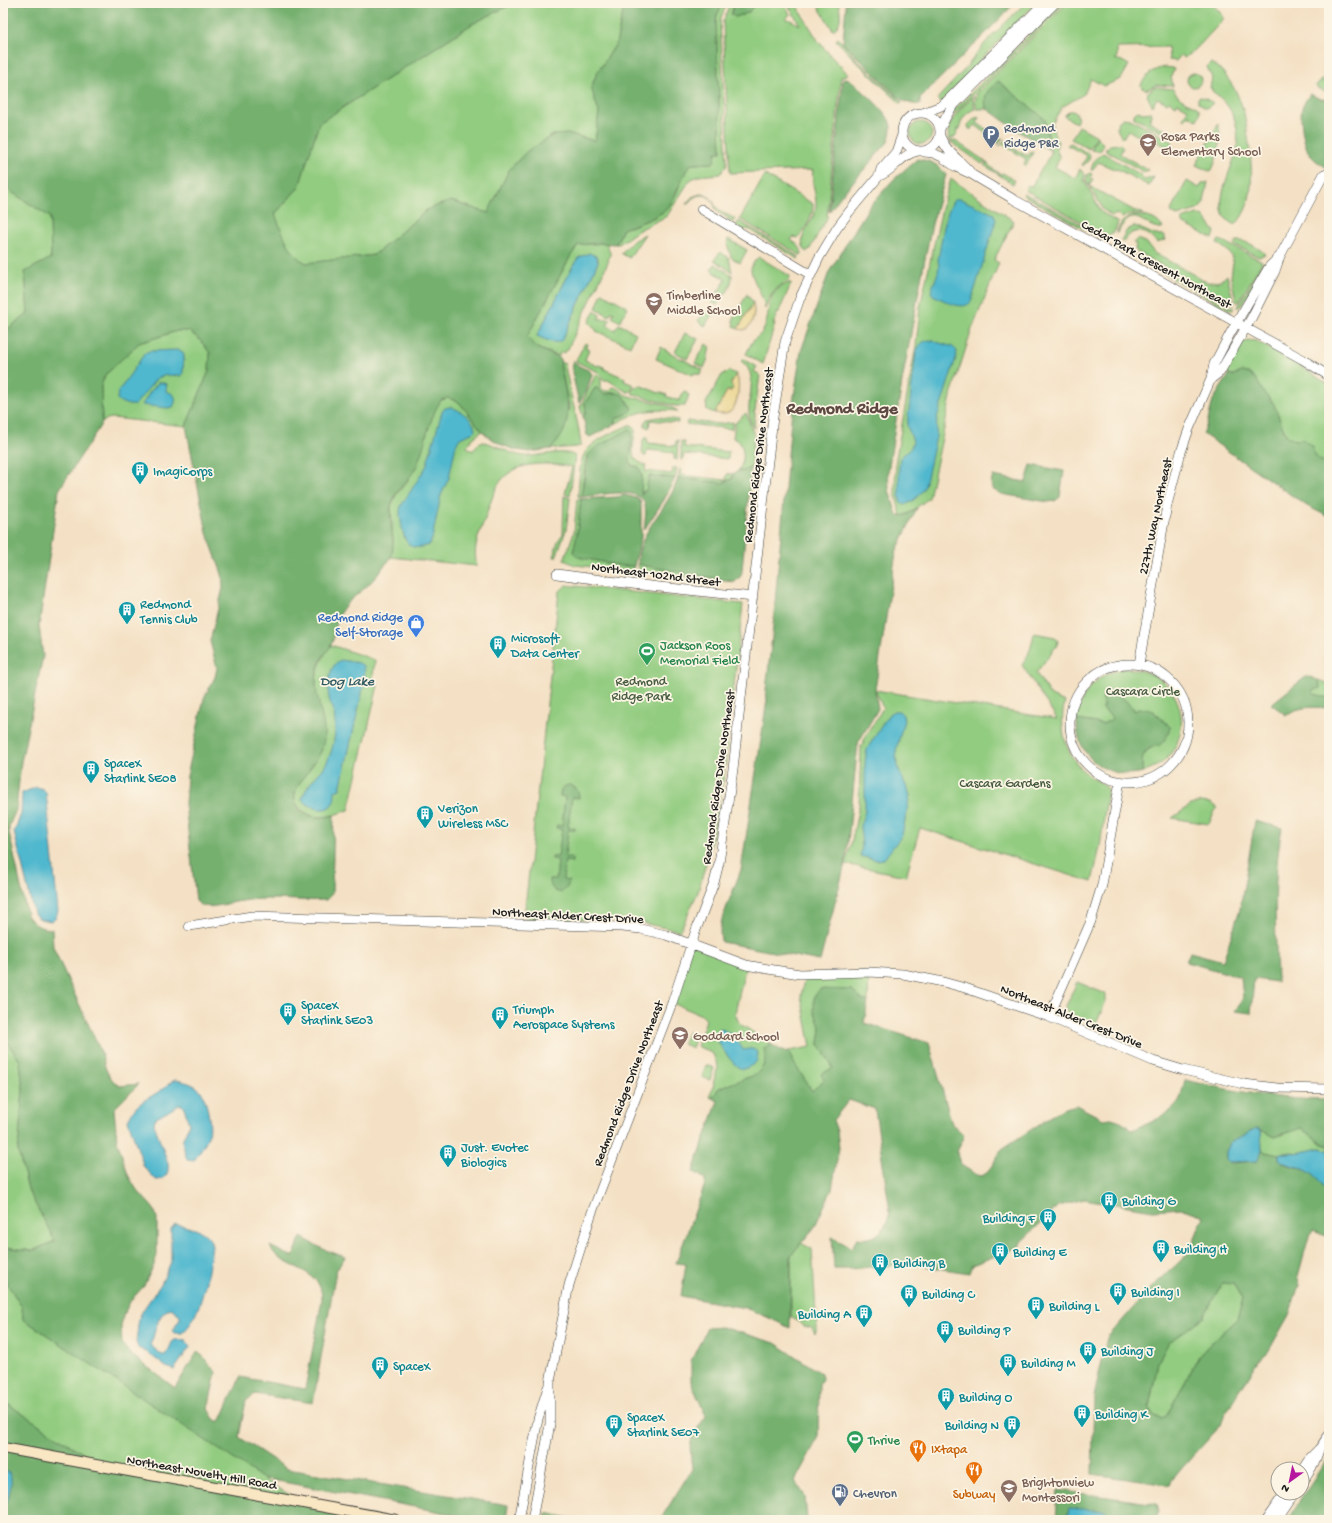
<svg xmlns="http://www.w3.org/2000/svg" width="1332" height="1523" viewBox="0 0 1332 1523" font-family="'Gochi Hand',sans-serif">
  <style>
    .green { fill: #92cc80; stroke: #57744e; fill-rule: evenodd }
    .forest { fill: #75b06e; stroke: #486645; fill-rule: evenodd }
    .sand { fill: #eeda9e; stroke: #857b5d }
    .water { fill: #50b7ce; stroke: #366a75 }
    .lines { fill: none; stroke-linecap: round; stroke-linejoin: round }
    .tertiary-casing { stroke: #3c3a35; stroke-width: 10 }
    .secondary-casing { stroke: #3c3a35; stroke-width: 12 }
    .tertiary { stroke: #fff; stroke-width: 9 }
    .secondary { stroke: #f9e7c3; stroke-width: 10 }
    .labels { text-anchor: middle; stroke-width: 3.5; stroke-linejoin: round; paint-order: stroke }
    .service-label { font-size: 13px; fill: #4e5e75; stroke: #fcf5e5; text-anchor: start }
    .education-label { font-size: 13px; fill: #785e54; stroke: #fcf5e5; text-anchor: start }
    .street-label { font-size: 13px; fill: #1c1c1c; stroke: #fcf5e5 }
    .culture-label { font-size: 13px; fill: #0d838f; stroke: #fcf5e5; text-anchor: start }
    .shop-label { font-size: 13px; fill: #366cbe; stroke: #fcf5e5; text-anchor: end }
    .leisure-label { font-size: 13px; fill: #27864d; stroke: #fcf5e5; text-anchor: start }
    .park-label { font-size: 13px; fill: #455a3f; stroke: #fcf5e5 }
    .food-label { font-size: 13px; fill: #c56008; stroke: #fcf5e5; text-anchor: start }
    .water-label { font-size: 14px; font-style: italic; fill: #315a63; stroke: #fcf5e5 }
    .district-label { font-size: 17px; font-weight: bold; fill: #5d4741; stroke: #fcf5e5 }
  </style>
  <rect width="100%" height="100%" fill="#fcf5e5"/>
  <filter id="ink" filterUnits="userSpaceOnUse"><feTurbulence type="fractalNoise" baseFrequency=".025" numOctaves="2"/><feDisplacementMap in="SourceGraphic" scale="8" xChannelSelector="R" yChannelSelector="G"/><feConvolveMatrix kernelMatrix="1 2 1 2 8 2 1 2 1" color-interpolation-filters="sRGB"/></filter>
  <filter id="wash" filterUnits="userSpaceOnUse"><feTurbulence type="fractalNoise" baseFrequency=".012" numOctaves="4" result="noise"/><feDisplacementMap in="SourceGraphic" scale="16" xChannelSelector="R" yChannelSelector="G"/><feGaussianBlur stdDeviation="0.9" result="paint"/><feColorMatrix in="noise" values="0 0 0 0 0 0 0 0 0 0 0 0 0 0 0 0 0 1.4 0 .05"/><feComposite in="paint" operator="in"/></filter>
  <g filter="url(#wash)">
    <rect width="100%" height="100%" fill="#f4e1c5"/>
    <path class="green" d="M514,3H625L616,44L597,73L591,88L599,112L595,141L570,134L553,135L526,152L509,170L488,213L451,201L428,209L374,255L307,263C290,258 281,230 275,214L299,187L319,123L472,24Z
      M723,3H727L720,20L727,165L720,174L698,176L690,180L667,216L639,230L619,244H616L623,229C636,225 662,217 670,205C678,193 681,177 690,165L692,164L713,163L715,160L716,152H721L716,21L717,15Z
      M730,3H735L732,10L735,17L749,12L754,5L753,3H784L790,14L786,19L791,20L800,25L787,3H795L819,42L830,55L848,74L841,77L827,218L810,249L806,252C795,238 812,224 815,211C819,198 810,184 813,170L730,173L723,22Z
      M816,3H839C840,13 843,24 833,30Z
      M1025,3H1036L950,92L941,103L937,99L965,69L985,43Z
      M1061,3H1065L957,111L953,114L951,113Z
      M1067,3H1212L1224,17L1222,21L1195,50L1184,58L1181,55L1176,61L1169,60L1168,47L1117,48V58L1115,59L1122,61L1129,65L1121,79L1104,86L1091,79L1084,94L1062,107L1052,124L1053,130L1058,142L1056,149L1060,158L1055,167L1075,178L1080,169L1085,175L1084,180L1101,212L1118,223L1115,231L1109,236L1104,235L1025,190L1028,185L1031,187L1051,153L1045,119L998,81C987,92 983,93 987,110L984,108L983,109H977L975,102L977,93Z
      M838,38L859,62L902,102L901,104L858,63L836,40Z
      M1210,63C1218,65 1224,73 1228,79C1233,86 1237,93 1240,101C1245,112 1246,125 1248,137C1252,165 1257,203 1235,225C1205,213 1234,168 1237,147C1240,123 1231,104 1212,91V88H1210L1212,78L1207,67Z
      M1165,67L1172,68L1174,69L1171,77L1173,86L1156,85L1146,90L1142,88L1141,85C1145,76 1155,68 1165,67Z
      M1187 80a7 7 0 1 1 14 0a7 7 0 1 1-14 0Z
      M1329,75V94L1317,88L1316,85Z
      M1155,87L1173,89C1176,94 1179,98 1184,101C1193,106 1205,106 1197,120L1188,115L1185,120L1183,119L1188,109L1178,103L1176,106L1169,101L1167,103L1157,98L1152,106C1149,97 1142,94 1155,87Z
      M974,96L973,101L975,109C966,112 960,120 960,129H958C958,135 954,138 949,140C944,121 963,107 974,96Z
      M1200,97L1205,98L1213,103L1210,106L1206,108L1198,102V98Z
      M1069,111C1076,110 1080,116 1076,123L1064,116Z
      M1138,111L1143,113L1151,112L1150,113L1152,115L1149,121L1174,135L1169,136L1134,118V114Z
      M979,117L977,123L1001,139L1002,138H1003L998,144V142L975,125L972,129H969L968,125L975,118Z
      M1123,118L1130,119L1173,142L1169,148L1148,137L1147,138L1139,134L1138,136L1128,130L1123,138C1119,133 1115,129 1118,122Z
      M910 133a11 11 0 1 1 22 0a11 11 0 1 1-22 0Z
      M1218,124C1223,141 1218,157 1211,172L1196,165Z
      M1079,126L1097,136L1089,149L1071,139Z
      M1097,137L1102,142L1103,146L1101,150L1096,151L1091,150Z
      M954,140L985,161L982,164L950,141Z
      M1005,140H1006L1005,143L1027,156L1030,152H1033L1026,166L1024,164L1026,159L1002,144L999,146Z
      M1071,143L1090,155L1089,160L1083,166L1082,165L1087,156L1067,145Z
      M1120,144L1123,147L1120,154L1148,170L1144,172L1105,150L1110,145Z
      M1103,153L1141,175L1142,177L1145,180L1154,177L1149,186L1117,169L1116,170L1098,162L1093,170H1091L1094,160Z
      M986,162L991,167L1000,174L1003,173L1015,181L1013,184L984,165Z
      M1089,173L1092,174L1090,178L1093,179L1089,186L1135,211L1136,210L1144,214H1129L1122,218L1118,214L1112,216L1102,209V207L1086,181L1087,175Z
      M765,175L813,204C814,214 805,230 798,238L793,237L791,240C797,244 801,247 802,254L800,255L740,219Z
      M951,179L1014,221L994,260L999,263L972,329L952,392L929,498L911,512L903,516L901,515L895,493L896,458L916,345L920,307L943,204Z
      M1187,181L1199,188L1202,184L1208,182L1204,202L1200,208L1197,210L1177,216L1170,212Z
      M3,184L10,191L50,217L51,258L25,272L28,314L5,331L3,337Z
      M1024,193L1088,228L1087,231L1023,195Z
      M700,194C712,195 711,200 717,208C721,212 730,216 735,219L732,223C728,217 723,216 717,211C714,208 715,203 712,200C704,191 693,195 688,204H686L692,197Z
      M1197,214L1204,217L1215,232L1213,239L1182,223V219Z
      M1131,216C1143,215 1157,217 1163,228C1143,230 1136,201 1117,233H1116L1122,222Z
      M739,221L799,257L798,259L748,229L744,230L736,226Z
      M1135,226L1155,235H1164L1166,240L1157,243C1150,236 1140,226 1129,235C1126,238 1126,241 1122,242L1121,240L1127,230Z
      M645,234L629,258L621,253L633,241Z
      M728,239L747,250L740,263L731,257L727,244Z
      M1137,239L1147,243L1154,253L1207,282C1215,283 1222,281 1227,275L1234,304L1230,303L1137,252L1135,249L1136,244L1133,243Z
      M1220,240L1262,261L1261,264L1238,303L1236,301L1231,277L1233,262L1232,257L1227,250L1217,243L1218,241Z
      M1237,241C1246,240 1259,248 1265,254L1259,257L1234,245Z
      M607,243L608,248L611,255H610L608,259L609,260L567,351L566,350L564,353L561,352L559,356L537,348L527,337L570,257L578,245ZM598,258V262L564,335L537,336L574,264Z
      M720,252L729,258L732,272L714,260Z
      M1136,255L1228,306L1233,307V310L1228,309L1137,259L1135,256Z
      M759,257L790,276L789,280C777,287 769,294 765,309C764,295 752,281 751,270C751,265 755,260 759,257Z
      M1264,262L1267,263L1243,304L1238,308L1237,306L1240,303Z
      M715,264L732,275C732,283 729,289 725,295L723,294L717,305L711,302L726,280L711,270Z
      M788,283H791V284L778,314H776V317H777L773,324H775L763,364L746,354C748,350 750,346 752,342C755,338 760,336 763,331C773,312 761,295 788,283Z
      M602,293L628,307L620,322L612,317L614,313L611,312L609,316L596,308Z
      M747,294L753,303L738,329L734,326L733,320Z
      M595,310L598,314L600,315L599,319H611L607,325L615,330L619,324L636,333L630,346L596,331V330L589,322Z
      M705,311L712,314L705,326L698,321Z
      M177,331H189L201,341L210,353L209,371L186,426L112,418L107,419L102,423L101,386L105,375L139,343Z
      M685,333L698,339L687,359L675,352Z
      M1247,340L1256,341L1310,372L1329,385V465C1322,461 1314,458 1313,449L1303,439L1295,440L1287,436L1282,426L1278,414L1270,399L1263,393L1256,379L1248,373L1232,376L1224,372L1242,344Z
      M585,343L588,344L586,348L589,349L585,360L597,366L599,365L604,367V369L625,378L624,381L634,385L630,392H627L608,380H604L598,372L577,362L576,360Z
      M706,344L710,346L707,361L704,368L695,363Z
      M661,347L681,359V358L693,365H694L703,370L700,375L694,373L693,375L656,359Z
      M743,359L757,367L754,371L760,375L755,411L753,412L755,413L754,428C739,408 764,377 741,361Z
      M560,362L565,364L566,372L579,430L581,445L577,447L551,449L554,446L568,412L569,406Z
      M729,371L736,374L731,383L733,389L731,391H727L715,413L707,410L706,403L722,375Z
      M596,374L601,379V388L605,391H609L613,387C618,388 621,392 626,395C643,401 662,401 678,411C649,409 640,410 615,424L617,418L627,414L632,409L628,401L615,392L604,394L595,388L585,403L586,413L583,416L580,407Z
      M639,385L659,393L660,392L667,395L666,396L679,401L684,391L689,395L685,406H675L633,394L632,391L636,386L638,387Z
      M448,398L459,402L482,431L472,439L467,447L473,451L477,445L483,442C497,444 510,455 525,456C539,457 563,448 575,456L570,496L565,494L572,467C546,462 511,460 497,487C492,496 489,508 485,519C479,535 472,548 477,566L391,557L393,542L391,506L396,495L408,480L434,411L441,400Z
      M746,413L754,435L751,467L744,471H738C745,462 746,442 733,438L735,423Z
      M659,417L678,420V423L650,420L649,428L645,426V422L647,419Z
      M687,421L721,424L733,422L732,429L686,424Z
      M629,425H632L635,430C635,445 626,459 646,465L645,471L672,474L673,468H677L675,478L649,476L646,492L641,496L642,475L640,469L636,466H632L630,460L632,436L586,458L581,497L578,496C579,484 579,471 582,459C588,441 613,433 629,425Z
      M647,437L648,443L675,446L676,441L678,440L677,460L674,459V453L647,450L646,456H644L642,453L643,440Z
      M681,441L685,442L684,447L729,452L728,459L684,454L683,460H681Z
      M680,469L682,470L681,475L726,480L727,474H733L734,477L723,483L678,478Z
      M564,496L570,498L566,530L556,557H554C556,548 557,540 563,534Z
      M577,499H581L577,534L573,552L578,557L621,566H634L632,571L575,565L564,560L574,532Z
      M638,563L642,565L735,582L639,572Z
      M566,585L743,604L724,776L710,849L698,892L680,931L633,921L524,918L559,592Z
      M1034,633L1055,637L1058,641L1057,645L1036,673L1051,696L1065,702C1058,728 1066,758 1088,775C1094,780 1103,782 1108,789L1100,847L1092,882L920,828L906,876L845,864L851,845L859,806L861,747L867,734L883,708L875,690L1057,719L1022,665C1029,656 1032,645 1034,633Z
      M331,645L375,660L372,684L378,685L349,810C333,815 319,822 303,811C279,794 315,768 322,749C323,746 323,741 323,737C325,722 320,713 317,699C313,678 319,662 331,645Z
      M1129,668C1138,671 1147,671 1155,676C1185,693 1190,734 1167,758C1161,765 1152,768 1143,772C1135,741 1166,753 1169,727C1165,720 1158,719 1154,711L1138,709L1136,711C1126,702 1122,692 1105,691L1103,693V709L1111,716L1113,719L1111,721H1108L1103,724L1077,720C1080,691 1099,671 1129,668Z
      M1318,680L1329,684V708L1328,698L1314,694L1312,692L1313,690L1321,688Z
      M1200,802L1211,803L1218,808L1214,812L1209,824L1172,818L1191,805Z
      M691,944L746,965L735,1013L739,1023L772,1045L764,1048C767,1059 765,1068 755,1075L719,1088L712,1098L709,1097L714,1084L713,1083L718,1067L713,1054L697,1046L706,1020L704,1016L672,1003Z
      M869,972L868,1002L861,999L852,990L814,1011L821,1029L819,1044L833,1068L824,1080L812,1091L792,1060L789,1051L811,1047L801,996L805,974Z
      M1077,982L1106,994V1001L1095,1026L1067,1012L1066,1006Z
      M688,1032L696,1036L692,1048L683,1044Z
      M3,1036L20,1061L23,1089L18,1151L29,1192L55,1241L32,1251L4,1247L3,1248Z
      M706,1065L714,1068L710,1080L702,1077Z
      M1302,1128L1322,1144L1329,1146V1151L1321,1148L1300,1153L1292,1152L1284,1153L1279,1155L1262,1151L1261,1130L1274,1137Z
      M801,1243L812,1249L817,1329L815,1334L812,1328L804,1326L791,1316V1255Z
      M3,1277L22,1307L23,1319L272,1484L301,1502L184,1520L3,1401Z
      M1222,1283L1233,1284L1243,1299L1237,1320L1210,1344L1198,1357L1167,1415L1163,1419L1154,1416L1149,1407L1158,1362L1169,1341L1203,1318Z"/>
    <path class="forest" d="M3,3H514L472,24L319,123L299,187L275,214C281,230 291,258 307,263L374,255L428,209L451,201L488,213L509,170L526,152L553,135L570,134L595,141L599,112L591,88L597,73L616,44L625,3H723L717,15L716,21L721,152H716L715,160L713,163L693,164L690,165C681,177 678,193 670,205C662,217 636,224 623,229L616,244L600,243L578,245L570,257L527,337L537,348L560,358C562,391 581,420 551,449L530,452L516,450L502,445L490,438L482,431L459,402L448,398L441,400C428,420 426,444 417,465C411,480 394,490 391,506C388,521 397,542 391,557C389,561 386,564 383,567C380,572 376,577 372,581C362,592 347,600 340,613C335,623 336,635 331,645C329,650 325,653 322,658C318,665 316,675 316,684C317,707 329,725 322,749C317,765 287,789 296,805C304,818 322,819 334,815L332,894L326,900C298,902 270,896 242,901C231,902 210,910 200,905L196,901L185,804L187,776L204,698L215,677L217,668L210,641L223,588L222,574L207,533L186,426L209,371L210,353L201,341L189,331H177L139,343L105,375L101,386L102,423L59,490L39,626L43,656L21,762L16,810L9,826V832L27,915C33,924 40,929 52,929L53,947L102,1054C105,1069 107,1076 119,1086L139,1084L114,1109L117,1140L128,1175L137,1190L154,1209L157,1218V1255L154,1265L143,1287L131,1300L123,1316L121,1327L122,1343L129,1353L175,1388L198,1351L216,1372L208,1409L214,1419L219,1422L222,1418L240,1377L305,1389L322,1300C323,1265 280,1271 270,1246L293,1257L301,1237L323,1249L345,1257L336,1271L313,1403L255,1394L246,1401L239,1437L287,1469L508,1505L506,1520H483L262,1478L23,1319L22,1307L3,1277V1248L4,1247L32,1251L55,1241L29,1192L18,1151L23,1089L20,1061L3,1036V337L5,331L28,314L25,272L51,258L50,217L10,191L3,184Z
      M735,3H753L754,5C751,13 743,15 735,17L731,14Z
      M843,3H1015L983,36L920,98V104C911,105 905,102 898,97L843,43L846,5Z
      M847,78C858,86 883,108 889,120C893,127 890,135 888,142L840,197L829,212L843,79Z
      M998,81L1045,119L1050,149H1048L1018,131L986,108C983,93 988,91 998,81Z
      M1310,94L1320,99L1329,98V169C1323,165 1316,162 1311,156C1304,148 1299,119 1302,108C1303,103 1308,98 1310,94Z
      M917,159C929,160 939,164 946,175L932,224L921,279L902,382L888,472L889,490L897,515C906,517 910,513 917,508L896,552L875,690L878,709L858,743L848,842L845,864L820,961L721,942L720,931L722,919L741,870L767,700L766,690L772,637L792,409L801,351L829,272L869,207L893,180Z
      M573,360L579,366L590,371L592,375L586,392L579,403L572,372Z
      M1241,372L1248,373L1256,379L1264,393L1274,404L1282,426L1287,436L1295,440L1303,439L1313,446C1312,457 1321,461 1329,465V517L1307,506L1203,434L1207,424L1213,400L1229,375L1233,376Z
      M595,388H597L604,394C608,394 612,393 615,393C624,392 628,403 632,409L627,414L617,418L615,424L590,437L587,435L583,416L586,413L585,403Z
      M628,430H630L632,432L630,460L632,466L639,467L642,475L641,495L643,494V491H646L649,476L675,478L664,500L644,530C645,521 647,510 644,502C637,486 595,496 581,497L588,455L596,447Z
      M1031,465L1064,471L1060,497L1055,501L1048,502L1001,494L992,489L991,483L993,476L1026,482Z
      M751,467L742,571L741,576L735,582L641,565L638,563C638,530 669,509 678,478L723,483L732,479L733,474L738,471H744Z
      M625,495C631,497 639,497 641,503V538L634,566H621L578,557L573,552L577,534L581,499L617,497Z
      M1307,676L1318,680L1321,688L1313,690L1312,692L1314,694L1328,698V708C1311,707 1300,706 1286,715L1271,704Z
      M1105,691C1121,692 1126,702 1135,711L1140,708L1154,711C1158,719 1165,720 1170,727C1169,734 1165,742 1158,746C1158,746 1152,747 1152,747C1141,752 1141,763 1143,772C1116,779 1087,766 1079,738C1077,733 1077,726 1077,720L1103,724L1112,719L1111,716L1103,709V693Z
      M570,785C576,787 579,791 579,798L572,797L568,827L575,828V830H568L565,857L572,858V862L565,861L563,880L569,881C567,897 549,895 550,879H556L558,860L552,859V856L558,857L562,829L556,828L557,825L562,826L565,797L560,796C560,790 563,785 570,785Z
      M1255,821L1282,828C1272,878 1276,931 1277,982L1254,979L1251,1013L1235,1011L1243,998L1241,977L1186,962L1190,952L1223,961L1240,909Z
      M820,989L852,990L861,999L868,1002L864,1023L929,1043L952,1124L964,1135L957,1152L959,1160L961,1165L977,1175L982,1176L988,1172L1002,1149L1062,1109L1076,1105L1103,1119L1111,1118L1118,1120L1132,1130C1149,1123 1170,1116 1180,1099C1182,1093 1183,1086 1185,1080C1233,1091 1280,1100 1329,1100V1146L1323,1144L1302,1128L1274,1137L1257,1128L1230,1143L1226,1152V1159L1229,1162L1232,1163L1257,1161L1262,1151L1279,1155V1160L1285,1164L1309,1171L1318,1178L1329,1194V1237L1313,1231L1309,1236L1297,1280L1299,1285L1289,1315L1268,1352L1263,1355L1225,1414L1221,1425L1183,1467L1168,1485L1092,1474L1094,1396L1107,1338L1150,1289L1188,1254L1204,1216L1181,1208L1153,1210L1084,1199L1058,1206L1021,1242L1019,1247L972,1265L969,1273L911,1264L848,1269H834L832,1237L852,1248L857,1238C877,1241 885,1230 890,1212L875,1109L849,1100L833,1120L837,1131L839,1148L832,1189L814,1228L791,1255L790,1328L767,1317L745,1308L681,1296L686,1264L676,1263L705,1184V1179L693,1171L718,1101L712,1098L719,1088L755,1075C765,1068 767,1059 764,1048L772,1045L784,1052L789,1051L792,1060L812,1091L824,1080L821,1074L833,1068L819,1044L821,1029L814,1011V997ZM1222,1283L1233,1284L1243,1299L1237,1320L1210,1344L1198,1357L1167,1415L1162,1419L1154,1416L1149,1407L1158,1362L1169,1342L1203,1318Z
      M722,1327L775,1343L821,1373L822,1379L819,1384L818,1438L795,1481L805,1496L807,1520H660L692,1469L690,1446L693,1435L706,1416L691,1382V1361L707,1328Z
      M3,1401L105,1468L396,1520H3Z
      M1329,1457L1328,1481L1329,1520H1287Z
      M1058,1490L1157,1504L1159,1511L1155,1520H1136L1114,1517V1520H1108V1514L1068,1511L1067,1520H1056Z
      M546,1513L580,1520H545Z"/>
    <path class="sand" d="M753,303C755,313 754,324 745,330L738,329Z
      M736,374C741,381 738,407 730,412C725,415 720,414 715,413L727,391H731L733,389L731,384Z"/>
    <path class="water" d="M955,199H960L994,214L996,220L971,302C962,312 944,300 933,295L931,292C934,280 941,272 938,260C941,245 945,209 955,199Z
      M589,253L596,256L598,262L562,340C555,346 545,339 537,336L574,264L578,258Z
      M930,340L953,347L957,351L956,358L937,418L936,437L925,486C921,494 914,501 905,505L900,501L899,495V467L900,458L911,448L913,441L907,426L916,352C919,345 922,341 930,340Z
      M178,350L183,352L184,355L183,372L181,376L167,375L157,378L135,405C130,406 120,403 117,399L118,392L145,353L149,351Z
      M159,382L167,384L166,391C175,394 178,398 173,407L167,408L142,405L150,392Z
      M451,407C460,410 475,420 475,430L472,433L460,438L456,445L449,478L441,495L432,539L429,545C411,551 406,546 402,528C401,521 399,514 401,506L426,467L442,412L445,408Z
      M341,660L359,663L364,666L365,680L340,789L335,791C335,795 335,800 333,803C326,815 308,807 302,799C306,787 313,780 321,771C330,760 334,745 335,731C335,724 335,716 333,709C332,705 329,702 329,698C327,686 329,664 341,660Z
      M894,711H899L903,715L904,720L896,751L897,766L910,795L902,835L884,859L876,860L860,856L862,846L860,826L865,811V762L867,749L889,714Z
      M37,787L43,789L46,792L58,911L56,917L51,921L40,919L34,914L14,832L21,814L22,793Z
      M721,1028L736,1038L743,1050C749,1049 753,1047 758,1053L757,1061C742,1075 737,1068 727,1055C721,1047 717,1042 716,1032Z
      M175,1080C184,1081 195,1084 201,1091C206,1098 212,1125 209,1134C206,1143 199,1152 194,1161L187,1160L182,1141L189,1124L184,1107L182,1105H179L155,1119L154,1124L168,1163C169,1172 167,1180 156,1180L144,1167L128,1120C135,1103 148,1099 163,1089C167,1086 170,1082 175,1080Z
      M1257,1128L1261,1130L1262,1151L1257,1161L1229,1162L1226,1159V1152L1230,1143Z
      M1321,1148L1329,1151V1194C1323,1186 1318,1177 1309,1172C1300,1166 1288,1166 1279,1160V1155C1287,1151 1294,1154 1302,1152C1308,1151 1315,1149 1321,1148Z
      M175,1224C190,1228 209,1229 212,1246C208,1271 202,1318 182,1333H174L172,1331L180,1319V1315L171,1308C156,1313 156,1334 150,1345L162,1355H165C175,1343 167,1338 186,1340L190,1347L174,1370L166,1367L148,1353L138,1348L136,1342L139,1318L143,1310L161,1284L171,1262V1229Z
      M3,1470L10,1473C14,1480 7,1506 3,1514Z
      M1069,1508L1105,1511L1108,1514V1520H1067Z
      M1118,1512C1125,1513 1133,1513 1136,1520H1114L1115,1513Z"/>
  </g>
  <g filter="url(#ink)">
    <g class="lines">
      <defs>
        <path id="tertiary" d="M923,113L941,106L946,102L1044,3
          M902 132a19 19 0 1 1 38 0a19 19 0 1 1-38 0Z
          M940,129L946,117L952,107L1055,3
          M940,136C946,152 960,160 970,172
          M924,152L933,153L942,157L956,167L971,174L1013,199L1302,359L1329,376
          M879,176C894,171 901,154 918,151
          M701,209L811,275
          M1211,379L1220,372L1252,317L1275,271L1280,256L1324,174
          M557,574L632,584L753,597
          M1139,664L1167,505L1181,452L1189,429L1211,379L1214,364L1231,332L1269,267L1280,256
          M1070 723a59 59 0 1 1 118 0a59 59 0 1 1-118 0Z
          M189,926L252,916L622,927L641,929L666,935L746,965L768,969L800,974L869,972L903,974L943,982L965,988L1049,1017L1153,1061L1183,1070L1244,1084L1277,1088L1329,1089
          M1049,1017L1091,921L1102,885L1120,781
          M1302,1469L1308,1460L1319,1449L1329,1435
          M1302,1482L1314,1464L1319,1450
          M519,1520L538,1419L548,1387
          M532,1520L550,1424V1382L569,1285L591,1215L672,1003L696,930L714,883L719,863L733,769L773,417L785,342L800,298L819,258L837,228L849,212L879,176L881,169L896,152L902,135
          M1266,1520L1285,1493
          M1277,1520L1295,1493"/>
        <path id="secondary" d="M3,1448L396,1520"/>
      </defs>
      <use href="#tertiary" class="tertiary-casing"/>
      <use href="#secondary" class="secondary-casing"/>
      <use href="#tertiary" class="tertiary"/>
      <use href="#secondary" class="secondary"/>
    </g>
  </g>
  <defs>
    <symbol id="parking-pin" viewBox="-11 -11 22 30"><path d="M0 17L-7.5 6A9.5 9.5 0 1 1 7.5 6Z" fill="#5c6f8a" stroke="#fcf5e5"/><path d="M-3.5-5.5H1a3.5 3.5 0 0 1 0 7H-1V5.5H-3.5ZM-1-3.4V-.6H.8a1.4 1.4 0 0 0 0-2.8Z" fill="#fff"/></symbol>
    <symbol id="school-pin" viewBox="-11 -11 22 30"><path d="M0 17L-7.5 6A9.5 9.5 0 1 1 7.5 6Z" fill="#8d6e63" stroke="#fcf5e5"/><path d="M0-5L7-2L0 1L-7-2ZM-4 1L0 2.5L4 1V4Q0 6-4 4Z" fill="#fff"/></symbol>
    <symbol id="building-pin" viewBox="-11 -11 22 30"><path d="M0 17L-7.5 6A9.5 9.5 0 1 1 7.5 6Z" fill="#0f9aa8" stroke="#fcf5e5"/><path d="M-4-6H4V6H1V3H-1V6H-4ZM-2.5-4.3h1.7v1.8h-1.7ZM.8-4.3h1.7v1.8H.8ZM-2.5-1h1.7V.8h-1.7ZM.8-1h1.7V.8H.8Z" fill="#fff"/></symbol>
    <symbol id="shop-pin" viewBox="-11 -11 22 30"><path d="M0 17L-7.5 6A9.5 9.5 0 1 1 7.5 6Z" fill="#3f7fe0" stroke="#fcf5e5"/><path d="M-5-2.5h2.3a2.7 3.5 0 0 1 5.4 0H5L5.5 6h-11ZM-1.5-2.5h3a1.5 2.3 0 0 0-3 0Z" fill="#fff"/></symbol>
    <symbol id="stadium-pin" viewBox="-11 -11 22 30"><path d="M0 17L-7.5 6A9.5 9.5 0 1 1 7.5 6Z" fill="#2e9e5b" stroke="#fcf5e5"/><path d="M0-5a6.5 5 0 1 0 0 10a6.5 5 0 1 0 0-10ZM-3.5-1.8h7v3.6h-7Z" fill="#fff"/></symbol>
    <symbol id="restaurant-pin" viewBox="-11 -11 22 30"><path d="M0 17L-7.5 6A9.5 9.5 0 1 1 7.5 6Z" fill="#e8710a" stroke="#fcf5e5"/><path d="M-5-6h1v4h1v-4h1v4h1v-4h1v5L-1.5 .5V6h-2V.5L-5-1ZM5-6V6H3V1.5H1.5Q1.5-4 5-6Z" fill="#fff"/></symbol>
    <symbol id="fuel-pin" viewBox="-11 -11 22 30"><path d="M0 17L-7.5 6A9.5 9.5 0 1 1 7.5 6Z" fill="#5c6f8a" stroke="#fcf5e5"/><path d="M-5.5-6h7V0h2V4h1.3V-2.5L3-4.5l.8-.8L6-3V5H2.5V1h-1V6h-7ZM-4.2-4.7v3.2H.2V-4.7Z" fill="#fff"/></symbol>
  </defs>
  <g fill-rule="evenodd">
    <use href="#parking-pin" x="981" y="124" width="20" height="27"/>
    <use href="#school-pin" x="1138" y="132" width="20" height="27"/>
    <use href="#school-pin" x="644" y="291" width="20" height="27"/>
    <use href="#building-pin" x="130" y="460" width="20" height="27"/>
    <use href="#building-pin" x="117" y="600" width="20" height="27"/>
    <use href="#shop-pin" x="406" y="613" width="20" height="27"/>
    <use href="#building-pin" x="488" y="634" width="20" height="27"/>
    <use href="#stadium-pin" x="637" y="641" width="20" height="27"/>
    <use href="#building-pin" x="81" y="759" width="20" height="27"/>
    <use href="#building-pin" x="415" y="804" width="20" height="27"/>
    <use href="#building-pin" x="278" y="1001" width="20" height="27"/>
    <use href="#building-pin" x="490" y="1005" width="20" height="27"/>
    <use href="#school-pin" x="670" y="1025" width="20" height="27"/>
    <use href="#building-pin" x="438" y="1143" width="20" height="27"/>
    <use href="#building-pin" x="1099" y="1190" width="20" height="27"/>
    <use href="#building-pin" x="1038" y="1207" width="20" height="27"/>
    <use href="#building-pin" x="1151" y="1238" width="20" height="27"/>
    <use href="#building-pin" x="990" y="1241" width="20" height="27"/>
    <use href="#building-pin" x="870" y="1252" width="20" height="27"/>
    <use href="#building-pin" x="1108" y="1281" width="20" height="27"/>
    <use href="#building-pin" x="899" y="1283" width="20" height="27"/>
    <use href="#building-pin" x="1026" y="1295" width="20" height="27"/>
    <use href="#building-pin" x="854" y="1303" width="20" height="27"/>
    <use href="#building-pin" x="935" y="1319" width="20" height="27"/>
    <use href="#building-pin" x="1078" y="1340" width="20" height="27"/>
    <use href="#building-pin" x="998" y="1352" width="20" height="27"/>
    <use href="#building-pin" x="370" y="1355" width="20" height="27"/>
    <use href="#building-pin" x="936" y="1386" width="20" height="27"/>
    <use href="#building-pin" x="1072" y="1403" width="20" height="27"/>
    <use href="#building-pin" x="604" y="1413" width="20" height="27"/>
    <use href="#building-pin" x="1002" y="1414" width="20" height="27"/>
    <use href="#stadium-pin" x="845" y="1429" width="20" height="27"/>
    <use href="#restaurant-pin" x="908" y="1438" width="20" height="27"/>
    <use href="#restaurant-pin" x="964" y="1460" width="20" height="27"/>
    <use href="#school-pin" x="999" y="1478" width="20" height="27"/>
    <use href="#fuel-pin" x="830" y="1482" width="20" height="27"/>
  </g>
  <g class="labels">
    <g class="service-label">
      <text x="1004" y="132">Redmond<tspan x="1004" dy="15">Ridge P&amp;R</tspan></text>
      <text x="853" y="1497">Chevron</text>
    </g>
    <g class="education-label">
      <text x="1161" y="140">Rosa Parks<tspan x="1161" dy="15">Elementary School</tspan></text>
      <text x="667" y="299">Timberline<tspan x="667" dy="15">Middle School</tspan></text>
      <text x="693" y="1040">Goddard School</text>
      <text x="1022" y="1486">Brightonview<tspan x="1022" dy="15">Montessori</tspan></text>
    </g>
    <g class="street-label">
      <text transform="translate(1157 263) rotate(29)" y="5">Cedar Park Crescent Northeast</text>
      <text transform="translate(757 455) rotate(-83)" y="5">Redmond Ridge Drive Northeast</text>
      <text transform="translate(1154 516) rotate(-78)" y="5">227th Way Northeast</text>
      <text transform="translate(656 573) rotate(7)" y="5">Northeast 102nd Street</text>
      <text transform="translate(717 777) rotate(-82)" y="5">Redmond Ridge Drive Northeast</text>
      <text transform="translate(568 914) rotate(3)" y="5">Northeast Alder Crest Drive</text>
      <text transform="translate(1072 1015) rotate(22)" y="5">Northeast Alder Crest Drive</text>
      <text transform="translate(627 1083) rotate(-69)" y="5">Redmond Ridge Drive Northeast</text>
      <text transform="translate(202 1471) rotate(10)" y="5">Northeast Novelty Hill Road</text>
    </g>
    <g class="culture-label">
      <text x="153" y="475">ImagiCorps</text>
      <text x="140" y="608">Redmond<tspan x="140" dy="15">Tennis Club</tspan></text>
      <text x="511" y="642">Microsoft<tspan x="511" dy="15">Data Center</tspan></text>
      <text x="104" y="767">SpaceX<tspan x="104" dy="15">Starlink SE08</tspan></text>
      <text x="438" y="812">Verizon<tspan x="438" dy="15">Wireless MSC</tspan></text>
      <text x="301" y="1009">SpaceX<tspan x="301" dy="15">Starlink SE03</tspan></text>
      <text x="513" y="1013">Triumph<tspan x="513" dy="15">Aerospace Systems</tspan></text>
      <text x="461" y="1151">Just. Evotec<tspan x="461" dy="15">Biologics</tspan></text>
      <text x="1122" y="1205">Building G</text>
      <text x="1035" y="1222" text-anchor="end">Building F</text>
      <text x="1174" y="1253">Building H</text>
      <text x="1013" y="1256">Building E</text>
      <text x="893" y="1267">Building B</text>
      <text x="1131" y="1296">Building I</text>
      <text x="922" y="1298">Building C</text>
      <text x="1049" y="1310">Building L</text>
      <text x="851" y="1318" text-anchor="end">Building A</text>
      <text x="958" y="1334">Building P</text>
      <text x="1101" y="1355">Building J</text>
      <text x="1021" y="1367">Building M</text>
      <text x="393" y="1370">SpaceX</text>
      <text x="959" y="1401">Building O</text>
      <text x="1095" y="1418">Building K</text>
      <text x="627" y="1421">SpaceX<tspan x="627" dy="15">Starlink SE07</tspan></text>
      <text x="999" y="1429" text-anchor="end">Building N</text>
    </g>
    <g class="shop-label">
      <text x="403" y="621">Redmond Ridge<tspan x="403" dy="15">Self-Storage</tspan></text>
    </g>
    <g class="leisure-label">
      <text x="660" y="649">Jackson Roos<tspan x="660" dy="15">Memorial Field</tspan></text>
      <text x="868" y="1444">Thrive</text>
    </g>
    <g class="park-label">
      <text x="641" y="685">Redmond<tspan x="641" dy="15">Ridge Park</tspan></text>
      <text x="1143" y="695">Cascara Circle</text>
      <text x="1005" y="787">Cascara Gardens</text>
    </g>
    <g class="food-label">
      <text x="931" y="1453">Ixtapa</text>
      <text x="974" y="1498" text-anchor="middle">Subway</text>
    </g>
    <g class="water-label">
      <text x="347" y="685">Dog Lake</text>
    </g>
    <g class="district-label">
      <text x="842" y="413">Redmond Ridge</text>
    </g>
  </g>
  <rect width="1332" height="1523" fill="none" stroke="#fcf5e5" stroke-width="16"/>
  <g transform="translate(1290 1481) rotate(213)"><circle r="19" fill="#fcf5e5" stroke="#a29e95"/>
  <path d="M0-3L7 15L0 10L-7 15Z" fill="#b5179e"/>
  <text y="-6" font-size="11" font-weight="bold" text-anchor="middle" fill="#1c1c1c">N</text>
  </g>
</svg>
